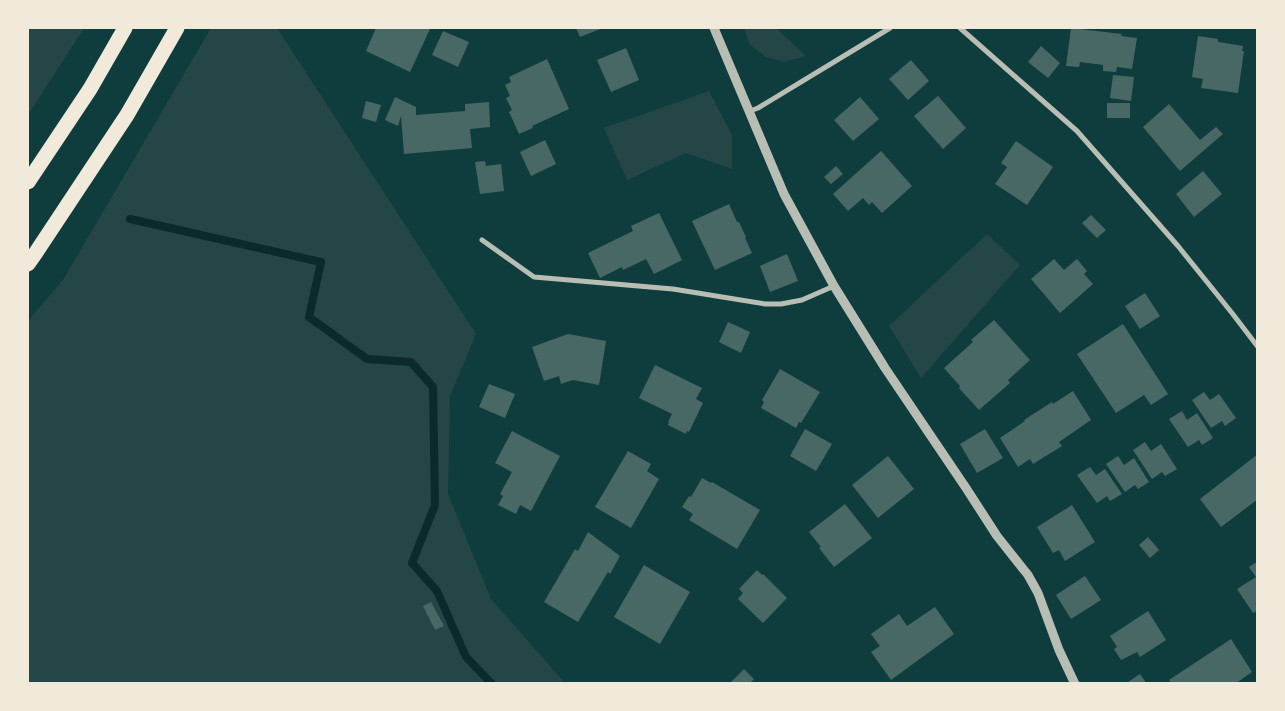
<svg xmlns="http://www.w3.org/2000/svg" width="1285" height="711" viewBox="0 0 1285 711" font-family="'DejaVu Sans',sans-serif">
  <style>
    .green { fill: #244646 }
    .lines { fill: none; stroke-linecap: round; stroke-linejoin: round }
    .stream { stroke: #0a2a2b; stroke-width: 8 }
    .building { fill: #486865 }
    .minor { stroke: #b8beb3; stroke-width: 5 }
    .tertiary { stroke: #b8beb3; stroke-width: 9 }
    .motorway { stroke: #f1e9da; stroke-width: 15 }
  </style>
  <rect width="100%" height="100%" fill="#0f3d3e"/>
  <path class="green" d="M28,28H84L28,115Z
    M211,28H277L476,334L450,396L448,494L491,599L565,683H28V321L63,280Z
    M744,28H776L806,56L784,62L766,57L750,45Z
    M709,91L732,135V169L686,153L627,180L604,128Z
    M987,234L1020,265L921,378L889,326Z"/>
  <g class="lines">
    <path class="stream" d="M130,219L321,262L309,317L367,359L411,362L433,387L435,505L412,563L437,591L466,657L492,684"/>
  </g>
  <path class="building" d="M376,28H426L430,29L410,72L366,51Z
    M576,28H603L580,37Z
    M1071,28L1122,34L1121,36L1137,38L1132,69L1117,67L1116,72L1103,71V65L1080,62L1079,67L1066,66Z
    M443,31L469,42L458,67L432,55Z
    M1198,36L1218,39V42L1243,46L1242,51H1244L1238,93L1201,88L1203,79L1192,77Z
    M1041,46L1060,63L1048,78L1028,62Z
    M626,48L639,80L611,92L597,60Z
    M547,59L569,109L532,126L533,128L519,134L509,112L512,110L506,98L510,96L505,85L511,82L509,77Z
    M911,60L929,81L908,100L889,79Z
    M1113,75L1134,77L1131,101L1110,98Z
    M938,96L966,128L943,149L914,116Z
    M395,97L416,107V115L465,111V104L489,102L490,127L470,129L472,148L404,154L401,116L398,126L385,120Z
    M860,97L879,119L853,141L834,120Z
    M366,101L381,105L376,122L362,118Z
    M1107,103H1130V118H1107Z
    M1169,104L1200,140L1216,127L1223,134L1180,171L1143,127Z
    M545,140L556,164L531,176L520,152Z
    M1016,141L1053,167L1027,205L995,184L1007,167L1001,163Z
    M881,151L912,186L882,213L872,202L869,205L863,198L848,211L833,194Z
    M485,161L486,166L501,164L504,191L480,194L475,162Z
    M836,166L843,174L831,184L824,177Z
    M1203,171L1222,194L1194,217L1176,194Z
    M729,204L737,222H739L746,237L745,238L752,253L715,270L692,221Z
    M659,213L682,260L654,274L646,259L623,270L622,267L600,278L588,253L633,231L631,226Z
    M1091,215L1106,230L1097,238L1082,223Z
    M787,254L798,281L770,292L760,266Z
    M1054,259L1064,270L1077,259L1087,271L1084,274L1093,284L1060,313L1031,279Z
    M1145,293L1160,316L1140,329L1125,306Z
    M994,320L1030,360L1008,380L1010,383L979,410L959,388L960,386L944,368L973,342L971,340Z
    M728,322L750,332L741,353L719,342Z
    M1123,324L1168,394L1151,405L1144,395L1116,413L1077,354Z
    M568,334L606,341L599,385L573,380L561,384L559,376L544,381L532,347Z
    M655,365L702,388L696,399L703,403L689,432L687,431L686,434L668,425L669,422H668L672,414L639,398Z
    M780,369L820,392L801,423L799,422L796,428L761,408L764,402L762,400Z
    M489,384L515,394L505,418L479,407Z
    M1073,391L1091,420L1059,442L1062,446L1033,464L1030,459L1018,467L1000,438L1025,421L1024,420L1052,402L1053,404Z
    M1204,392L1210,400L1219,394L1236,418L1225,426L1222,421L1211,428L1192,400Z
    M1182,411L1187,420L1197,413L1213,438L1202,445L1199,440L1188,447L1169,419Z
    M805,429L832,444L816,471L790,456Z
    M985,429L1003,458L977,473L960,444Z
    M512,431L560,456L531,511L520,505L516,514L498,505L503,496L500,494L512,472L495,463Z
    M1145,442L1151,451L1161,444L1177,469L1165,476L1162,472L1152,479L1133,450Z
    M628,451L651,464L647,471L659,479L631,528L595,507Z
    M1258,454V499L1221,527L1200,499Z
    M888,456L914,489L878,518L852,485Z
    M1118,456L1124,465L1134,458L1149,482L1138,489L1135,485L1125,492L1106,464Z
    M1090,467L1096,475L1105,469L1122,494L1110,501L1107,496L1097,503L1077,475Z
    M702,478L711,483L712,482L760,510L737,549L689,520L693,514L682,507L689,496L691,497Z
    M845,504L872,538L834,567L819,548L821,547L809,532Z
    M1072,505L1095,542L1065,561L1059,550L1053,553L1037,527Z
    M588,532L620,556L610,574L608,572L578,622L544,602L575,549L578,551Z
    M1148,537L1159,550L1150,558L1139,545Z
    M1258,561V610L1253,613L1237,589L1256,577L1249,567Z
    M644,565L690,592L660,644L614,617Z
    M757,570L762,575L763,574L787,598L763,623L738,599L743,593L739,589Z
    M1085,576L1101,600L1071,619L1056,595Z
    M431,602L444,626L435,630L423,606Z
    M935,607L954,634L891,680L871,652L880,646L871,634L899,614L907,626Z
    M1148,611L1166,640L1140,657L1137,652L1121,660L1114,649L1117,647L1110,636Z
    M1231,639L1252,672L1235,684H1172L1169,680Z
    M744,669L754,679L749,684H729Z
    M1140,674L1147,684H1125Z"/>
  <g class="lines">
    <path class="minor" d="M960,28L1077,131L1178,246L1232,313L1258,347
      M750,111L758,108L890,28
      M482,240L534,277L673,289L765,304H781L802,300L834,286"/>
    <path class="tertiary" d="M714,28L784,194L834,286L885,368L966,488L997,536L1028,575L1038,593L1059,650L1075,684"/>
    <path class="motorway" d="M28,182L90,89L125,28
      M28,264L35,254L127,115L177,28"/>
  </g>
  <rect width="1285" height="711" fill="none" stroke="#f1e9da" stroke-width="58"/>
</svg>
